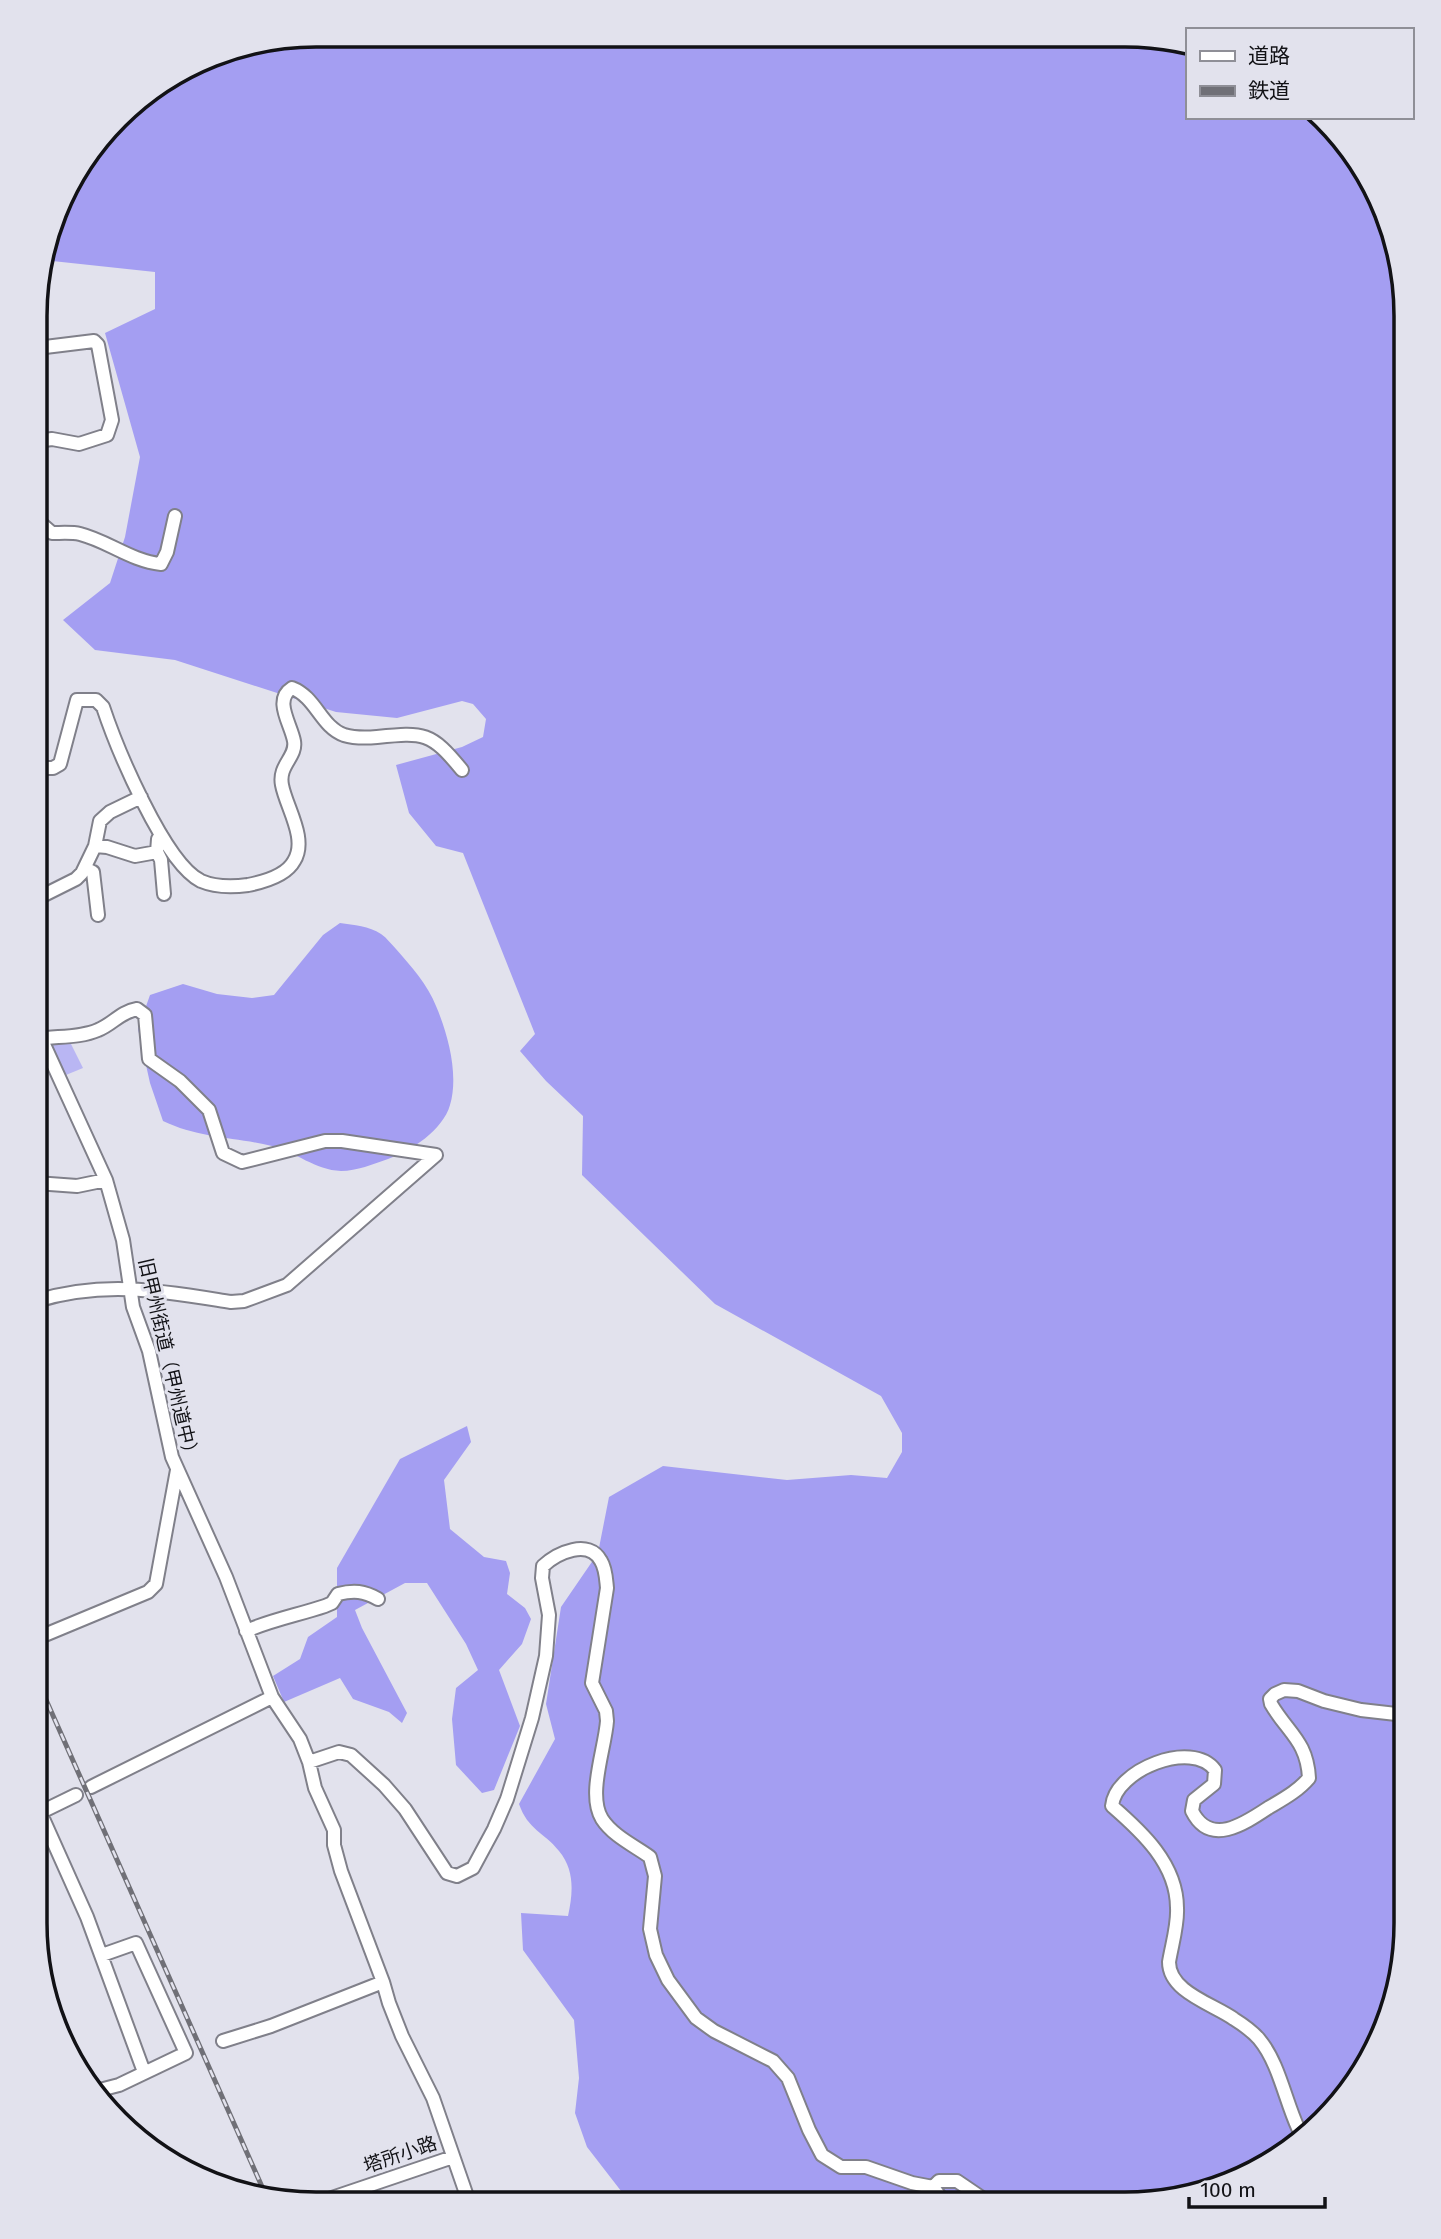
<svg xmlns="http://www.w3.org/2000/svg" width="1441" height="2239" viewBox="0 0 1441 2239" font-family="'Fira Sans','Noto Sans JP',sans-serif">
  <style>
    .green { fill: #b9b6f3 }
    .forest { fill: #a49ef2 }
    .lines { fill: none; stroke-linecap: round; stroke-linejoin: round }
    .minor-casing { stroke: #80808a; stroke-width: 16 }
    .minor { stroke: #fff; stroke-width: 12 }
    .rail-casing { stroke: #707077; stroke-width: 5 }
    .rail { stroke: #e2e2ed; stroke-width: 2.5; stroke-dasharray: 8; stroke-linecap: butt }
    .labels { text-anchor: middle; stroke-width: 6; stroke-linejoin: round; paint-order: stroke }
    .street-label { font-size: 19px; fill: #121216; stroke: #e2e2ed }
    .rim { fill: none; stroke: #121216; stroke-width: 3.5 }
  </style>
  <rect width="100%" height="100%" fill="#e2e2ed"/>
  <path class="green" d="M68,1038L83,1068L61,1077L48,1040Z"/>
  <path class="forest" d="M317,35L1162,37L1187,44V117H1320L1348,145L1384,208L1406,317L1405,1941L1391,2013L1358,2079L1310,2134L1233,2182L1125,2204L644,2203L628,2200L587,2147L575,2113L579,2078L574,2020L523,1950L521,1913L568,1916C573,1893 575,1870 559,1851C544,1832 528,1830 519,1804L555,1739L546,1704L561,1607L598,1553L609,1497L663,1466L787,1480L851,1475L887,1478L902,1452V1433L881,1396L715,1304L582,1175L583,1116L546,1081L520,1051L535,1034L463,853L436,846L409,813L396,765L462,747L483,737L486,719L473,704L462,701L397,718L336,712L175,660L95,650L63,620L110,583L125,537L140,457L105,333L155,309V272L43,260L64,192L131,105L209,56Z
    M340,923C354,925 369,926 381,934C387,938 391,944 396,949C411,966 428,985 436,1006C448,1034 459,1075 450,1105C443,1130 411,1151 388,1159C373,1164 357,1171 341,1171C315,1170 296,1152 272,1146C235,1137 198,1138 163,1121L150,1083L138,1029L150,995L183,984L217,994L252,998L274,995L323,935Z
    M467,1426L471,1442L444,1480L450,1529L484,1557L506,1561L510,1573L507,1594L525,1608L531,1619L522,1644L499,1670L520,1726L494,1790L482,1793L456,1765L452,1719L456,1688L478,1670L466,1644L427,1583H405L355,1610L362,1628L407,1713L402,1723L389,1712L353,1699L340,1678L284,1702L273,1676L300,1659L308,1637L337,1617V1568L400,1459Z"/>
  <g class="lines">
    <defs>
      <path id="minor" d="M37,441L52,439L79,444L107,435L112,420L98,345L94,341L37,348
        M37,520L52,533C61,533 72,532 80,534C108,541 131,561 161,564L167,552L175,516
        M37,768H53L60,764L77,700H96L103,707C116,746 164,863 201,881C215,887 233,887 248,885C263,882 286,876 294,861C308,839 286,807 282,785C278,765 297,757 294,741C291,724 273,700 292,688C316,697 321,727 344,735C354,738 366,738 377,737C424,732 431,732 462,770
        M95,846L107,847L135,856L157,852L158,839L161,835
        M157,852L161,860L164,894
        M85,868L93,872L98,915
        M36,899L76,879L82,873L95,846L100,821L110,812L141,797
        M36,1027L106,1180L123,1240L133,1307L149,1351L172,1457L226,1577L272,1697L300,1739L309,1762L315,1788L334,1830V1845L341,1871L383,1982L389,2003L402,2036L433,2098L469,2202
        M38,1039C57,1036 80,1038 98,1030C113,1024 120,1012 137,1009L145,1015L149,1059L180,1081L209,1110L223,1153L242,1162L325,1141H342L436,1155
        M36,1183L77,1186L106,1180
        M36,1301C106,1280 161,1291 231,1302L244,1301L287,1285L436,1155
        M246,1631C271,1620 298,1615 325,1606L332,1603L338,1594C354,1590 364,1591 378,1599
        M35,1639L148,1592L156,1584L177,1470
        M309,1762L339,1752L351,1755L384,1785L405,1809L447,1873L457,1876L473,1868L494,1829L507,1799L532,1718L546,1656L549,1615L542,1578L543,1566C557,1553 589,1538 601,1561C606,1569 606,1579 607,1588L592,1683L606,1711L607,1721C605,1749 587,1795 602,1819C613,1836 635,1846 650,1857L655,1876L650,1929L656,1955L668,1980L696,2018L714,2031L773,2061L788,2078L809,2130L822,2155L841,2167H866L912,2183L933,2187L945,2203
        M91,1787L272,1697
        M40,1812L87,1917L144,2072
        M35,1815L76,1795
        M223,2041L271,2026L383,1982
        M92,2092L119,2085L186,2053L136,1943L102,1955
        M1306,2137L1298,2128C1285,2100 1279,2063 1259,2039C1253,2032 1242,2024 1234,2019C1213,2004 1169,1992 1169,1962C1172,1944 1178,1925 1177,1908C1177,1864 1142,1832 1112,1806C1115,1770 1192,1739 1215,1770L1214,1784L1194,1800L1192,1811C1210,1847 1244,1824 1268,1808C1283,1799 1298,1791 1309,1778C1307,1741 1288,1733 1271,1704L1270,1699L1275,1694L1284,1690L1298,1691L1324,1701L1361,1710L1405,1715
        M933,2187L939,2181H957L982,2198L983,2204
        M320,2202L453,2157"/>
    </defs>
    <use href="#minor" class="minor-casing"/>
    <use href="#minor" class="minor"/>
    <defs>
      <path id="rail" d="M35,1675L267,2198"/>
    </defs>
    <use href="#rail" class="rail-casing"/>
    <use href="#rail" class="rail"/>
  </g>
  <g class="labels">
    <g class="street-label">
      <text transform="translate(169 1360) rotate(77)" y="7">旧甲州街道（甲州道中）</text>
      <text transform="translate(400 2154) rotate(-19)" y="7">塔所小路</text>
    </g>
  </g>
  <path d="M0 0H1441V2239H0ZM316 47H1125A269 269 0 0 1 1394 316V1923A269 269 0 0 1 1125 2192H316A269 269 0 0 1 47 1923V316A269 269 0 0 1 316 47Z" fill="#e2e2ed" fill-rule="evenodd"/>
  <path class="rim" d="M316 47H1125A269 269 0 0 1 1394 316V1923A269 269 0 0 1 1125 2192H316A269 269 0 0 1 47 1923V316A269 269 0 0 1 316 47Z"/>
  <rect x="1186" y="28" width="228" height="91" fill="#e2e2ed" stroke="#8f8f97" stroke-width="2"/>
  <rect x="1200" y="51" width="35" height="10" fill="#ffffff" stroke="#8f8f97" stroke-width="2"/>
  <text x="1248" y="63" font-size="21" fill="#121216">道路</text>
  <rect x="1200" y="86" width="35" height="10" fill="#707077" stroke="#8f8f97" stroke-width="2"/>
  <text x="1248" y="98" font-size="21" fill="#121216">鉄道</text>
  <path d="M1189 2197v10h136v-10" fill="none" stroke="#121216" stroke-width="3.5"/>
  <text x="1200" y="2197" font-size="21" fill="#121216" stroke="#e2e2ed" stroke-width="5" paint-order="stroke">100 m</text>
</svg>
